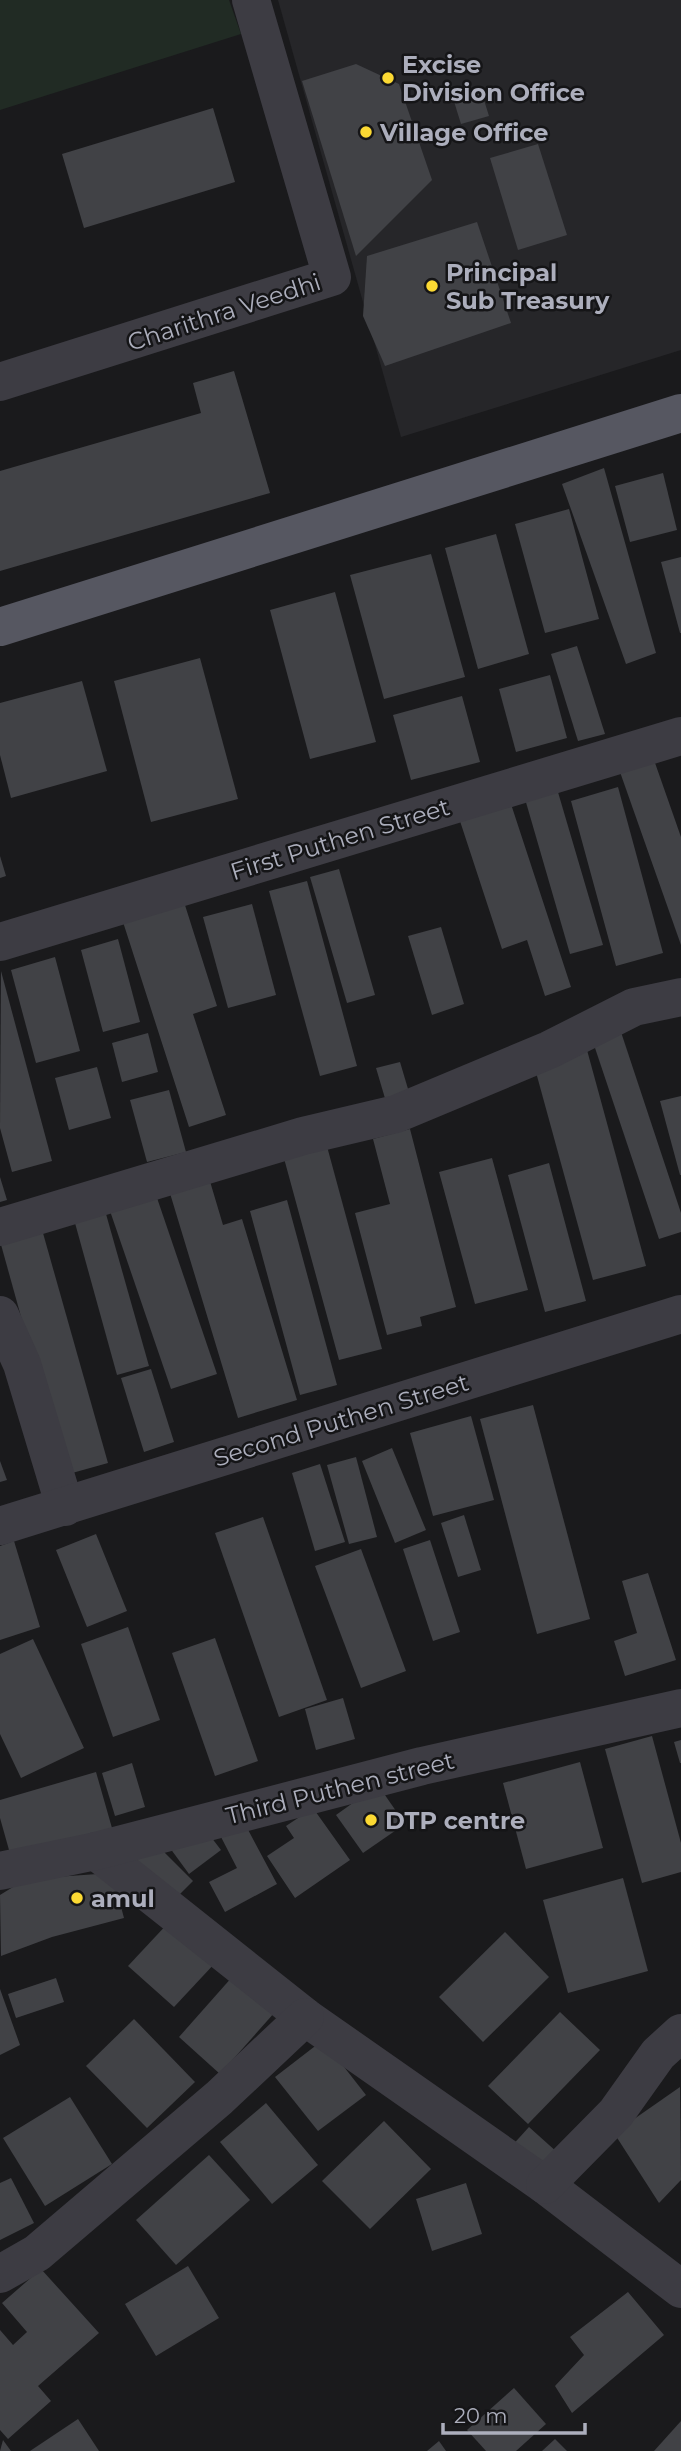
<svg xmlns="http://www.w3.org/2000/svg" width="681" height="2451" font-family="Montserrat,sans-serif">
<style>
.built{fill:#262629}
.green{fill:#212b24}
.building{fill:#414246}
.lines{fill:none;stroke-linecap:round;stroke-linejoin:round}
.minor{stroke:#3d3c43;stroke-width:38}
.primary{stroke:#565761;stroke-width:38}
.poi-dot{fill:#fbd933;stroke:#151517;stroke-width:2.5}
.labels{text-anchor:middle;dominant-baseline:central;stroke-width:5;stroke-linejoin:round;paint-order:stroke}
.poi-label{font-size:24px;font-weight:bold;fill:#acaebc;stroke:#151517;text-anchor:start}
.street-label{font-size:24px;fill:#acaebc;stroke:#151517}
</style>
<rect width="100%" height="100%" fill="#1a1a1c"/>
<path class="built" d="M278 0H681V350L401 437Z"/>
<path class="green" d="M0 0H229L241 34 0 110Z"/>
<g class="building">
<path d="M356 64 399 84 432 180 356 256 302 81Z"/>
<path d="M480 87 489 116 461 124 452 95Z"/>
<path d="M213 108 235 182 84 228 62 154Z"/>
<path d="M538 144 567 235 518 250 490 158Z"/>
<path d="M477 222 511 323 385 366 363 316 367 256Z"/>
<path d="M234 371 270 493 0 571V471L201 413 193 383Z"/>
<path d="M604 468 656 653 626 664 562 484Z"/>
<path d="M663 473 677 530 630 542 615 486Z"/>
<path d="M569 509 599 619 545 633 515 524Z"/>
<path d="M496 534 529 654 478 669 445 548Z"/>
<path d="M431 554 465 677 384 699 350 575Z"/>
<path d="M681 557V633H680L661 562Z"/>
<path d="M335 592 376 742 310 759 270 610Z"/>
<path d="M577 646 605 734 578 741 551 654Z"/>
<path d="M200 658 238 799 151 822 114 681Z"/>
<path d="M550 675 567 738 516 752 499 689Z"/>
<path d="M82 681 107 771 11 798 0 755V703Z"/>
<path d="M462 696 480 762 411 780 393 715Z"/>
<path d="M654 760 681 837V945L620 772Z"/>
<path d="M555 782 603 945 570 954 523 792Z"/>
<path d="M618 787 663 953 616 966 571 801Z"/>
<path d="M510 801 571 987 545 996 527 940 502 949 459 818Z"/>
<path d="M0 856 6 876 0 878Z"/>
<path d="M339 869 375 995 347 1003 310 877Z"/>
<path d="M307 881 357 1066 320 1076 269 891Z"/>
<path d="M184 902 217 1006 193 1014 226 1115 189 1127 123 922Z"/>
<path d="M252 904 276 995 228 1008 203 917Z"/>
<path d="M441 927 464 1004 432 1015 408 936Z"/>
<path d="M118 939 140 1022 103 1032 81 950Z"/>
<path d="M55 957 80 1051 36 1063 11 970Z"/>
<path d="M1 971 52 1161 12 1172 0 1128Z"/>
<path d="M619 1026 681 1213V1232L659 1239 591 1036Z"/>
<path d="M148 1033 158 1072 122 1082 112 1043Z"/>
<path d="M587 1050 646 1266 593 1280 534 1065Z"/>
<path d="M400 1062 411 1099 387 1105 376 1068Z"/>
<path d="M97 1067 111 1118 69 1130 55 1078Z"/>
<path d="M169 1090 186 1152 147 1162 130 1100Z"/>
<path d="M681 1096V1175H680L660 1101Z"/>
<path d="M410 1129 456 1307 420 1317 422 1326 387 1335 355 1213 390 1204 373 1139Z"/>
<path d="M325 1139 382 1349 339 1360 282 1151Z"/>
<path d="M492 1158 528 1290 475 1304 439 1172Z"/>
<path d="M549 1163 586 1301 545 1312 508 1175Z"/>
<path d="M0 1177 7 1200 0 1202Z"/>
<path d="M209 1178 223 1225 242 1219 297 1400 238 1418 169 1190Z"/>
<path d="M155 1192 217 1374 171 1389 109 1208Z"/>
<path d="M287 1200 337 1385 300 1395 250 1211Z"/>
<path d="M106 1214 149 1366 117 1375 75 1223Z"/>
<path d="M41 1226 108 1463 65 1475 0 1241Z"/>
<path d="M151 1369 174 1442 144 1452 121 1378Z"/>
<path d="M533 1405 590 1619 537 1634 480 1419Z"/>
<path d="M471 1416 494 1500 433 1516 410 1433Z"/>
<path d="M392 1448 426 1530 395 1543 362 1461Z"/>
<path d="M356 1457 377 1537 349 1544 327 1465Z"/>
<path d="M0 1461 7 1480 0 1482Z"/>
<path d="M320 1464 345 1542 315 1551 292 1473Z"/>
<path d="M464 1515 481 1570 458 1577 441 1523Z"/>
<path d="M263 1517 327 1700 279 1717 215 1533Z"/>
<path d="M96 1534 127 1611 87 1627 56 1550Z"/>
<path d="M430 1540 460 1632 433 1641 403 1549Z"/>
<path d="M14 1541 40 1627 0 1640V1546Z"/>
<path d="M361 1549 406 1671 361 1688 315 1566Z"/>
<path d="M648 1573 676 1660 625 1676 614 1641 637 1633 622 1581Z"/>
<path d="M128 1627 160 1720 113 1737 81 1644Z"/>
<path d="M215 1638 258 1761 215 1776 172 1653Z"/>
<path d="M33 1639 84 1748 21 1778 0 1734V1654Z"/>
<path d="M343 1698 355 1739 316 1750 305 1709Z"/>
<path d="M652 1736 681 1843V1872L642 1883 605 1749Z"/>
<path d="M681 1740V1763H680L674 1742Z"/>
<path d="M580 1762 603 1848 526 1869 503 1783Z"/>
<path d="M132 1763 145 1807 115 1816 102 1773Z"/>
<path d="M96 1772 112 1828 11 1857 0 1818V1800Z"/>
<path d="M378 1785 405 1824 363 1853 336 1815Z"/>
<path d="M313 1808 350 1860 295 1898 267 1856 294 1838 286 1826Z"/>
<path d="M201 1824 221 1850 189 1874 170 1848Z"/>
<path d="M245 1824 277 1884 225 1912 209 1882 237 1868 221 1837Z"/>
<path d="M153 1841 193 1881 174 1900 134 1860Z"/>
<path d="M112 1873 124 1918 52 1937 1 1956 0 1895 26 1879Z"/>
<path d="M623 1878 648 1971 568 1993 543 1900Z"/>
<path d="M170 1921 216 1962 174 2007 128 1966Z"/>
<path d="M505 1932 549 1977 483 2042 439 1997Z"/>
<path d="M233 1976 275 2012 220 2074 179 2037Z"/>
<path d="M56 1978 64 2002 16 2018 8 1994Z"/>
<path d="M0 1989 20 2045 0 2055Z"/>
<path d="M560 2012 600 2050 528 2124 488 2086Z"/>
<path d="M134 2019 195 2082 147 2128 86 2066Z"/>
<path d="M323 2040 366 2095 318 2131 275 2077Z"/>
<path d="M680 2087 681 2180 659 2203 614 2133Z"/>
<path d="M70 2097 112 2164 45 2206 3 2138Z"/>
<path d="M266 2103 318 2165 272 2204 220 2142Z"/>
<path d="M384 2121 431 2169 370 2229 322 2181Z"/>
<path d="M529 2127 558 2153 538 2175 509 2149Z"/>
<path d="M209 2155 250 2200 176 2265 136 2220Z"/>
<path d="M11 2178 34 2223 0 2240V2183Z"/>
<path d="M466 2183 482 2234 432 2251 416 2199Z"/>
<path d="M188 2266 219 2318 156 2356 125 2304Z"/>
<path d="M41 2269 99 2333 38 2386 51 2401 8 2439 0 2430V2330L13 2345 27 2332 2 2303Z"/>
<path d="M628 2292 664 2335 572 2413 555 2386 584 2355 570 2337Z"/>
<path d="M514 2388 546 2424 516 2451H486L467 2430Z"/>
<path d="M78 2419 99 2451H30Z"/>
<path d="M681 2421V2451H654Z"/>
<path d="M555 2439 567 2451H542Z"/>
<path d="M3 2440 11 2451H0Z"/>
<path d="M439 2441 446 2451H427Z"/>
</g>
<g class="lines">
<g class="minor">
<path d="M0 382 332 277 251 0"/>
<path d="M0 942 681 736"/>
<path d="M0 1227 303 1136 396 1114 549 1050 634 1007 681 997"/>
<path d="M0 1315 22 1364 65 1507"/>
<path d="M0 1526 681 1314"/>
<path d="M96 1851 305 2017 545 2185 681 2289"/>
<path d="M0 1871 96 1851 422 1766 681 1708"/>
<path d="M545 2185 616 2113 658 2054 681 2033"/>
<path d="M0 2274 37 2253 219 2098 305 2017"/>
</g>
<path class="primary" d="M0 627 681 413"/>
</g>
<g class="poi-dot">
<circle cx="388" cy="78" r="7"/>
<circle cx="366" cy="132" r="7"/>
<circle cx="432" cy="286" r="7"/>
<circle cx="371" cy="1820" r="7"/>
<circle cx="77" cy="1898" r="7"/>
</g>
<g class="labels">
<g class="poi-label">
<text x="402" y="64">Excise<tspan x="402" dy="28">Division Office</tspan></text>
<text x="380" y="132">Village Office</text>
<text x="446" y="272">Principal<tspan x="446" dy="28">Sub Treasury</tspan></text>
<text x="385" y="1820">DTP centre</text>
<text x="91" y="1898">amul</text>
</g>
<g class="street-label">
<text transform="translate(224 312) rotate(-18)">Charithra Veedhi</text>
<text transform="translate(340 839) rotate(-17)">First Puthen Street</text>
<text transform="translate(341 1420) rotate(-17)">Second Puthen Street</text>
<text transform="translate(340 1788) rotate(-14)">Third Puthen street</text>
</g>
</g>
<path d="M443 2423v10h142v-10" fill="none" stroke="#acaebc" stroke-width="3.5"/>
<text x="454" y="2423" font-size="21" fill="#acaebc" stroke="#151517" stroke-width="5" paint-order="stroke">20 m</text>
</svg>
